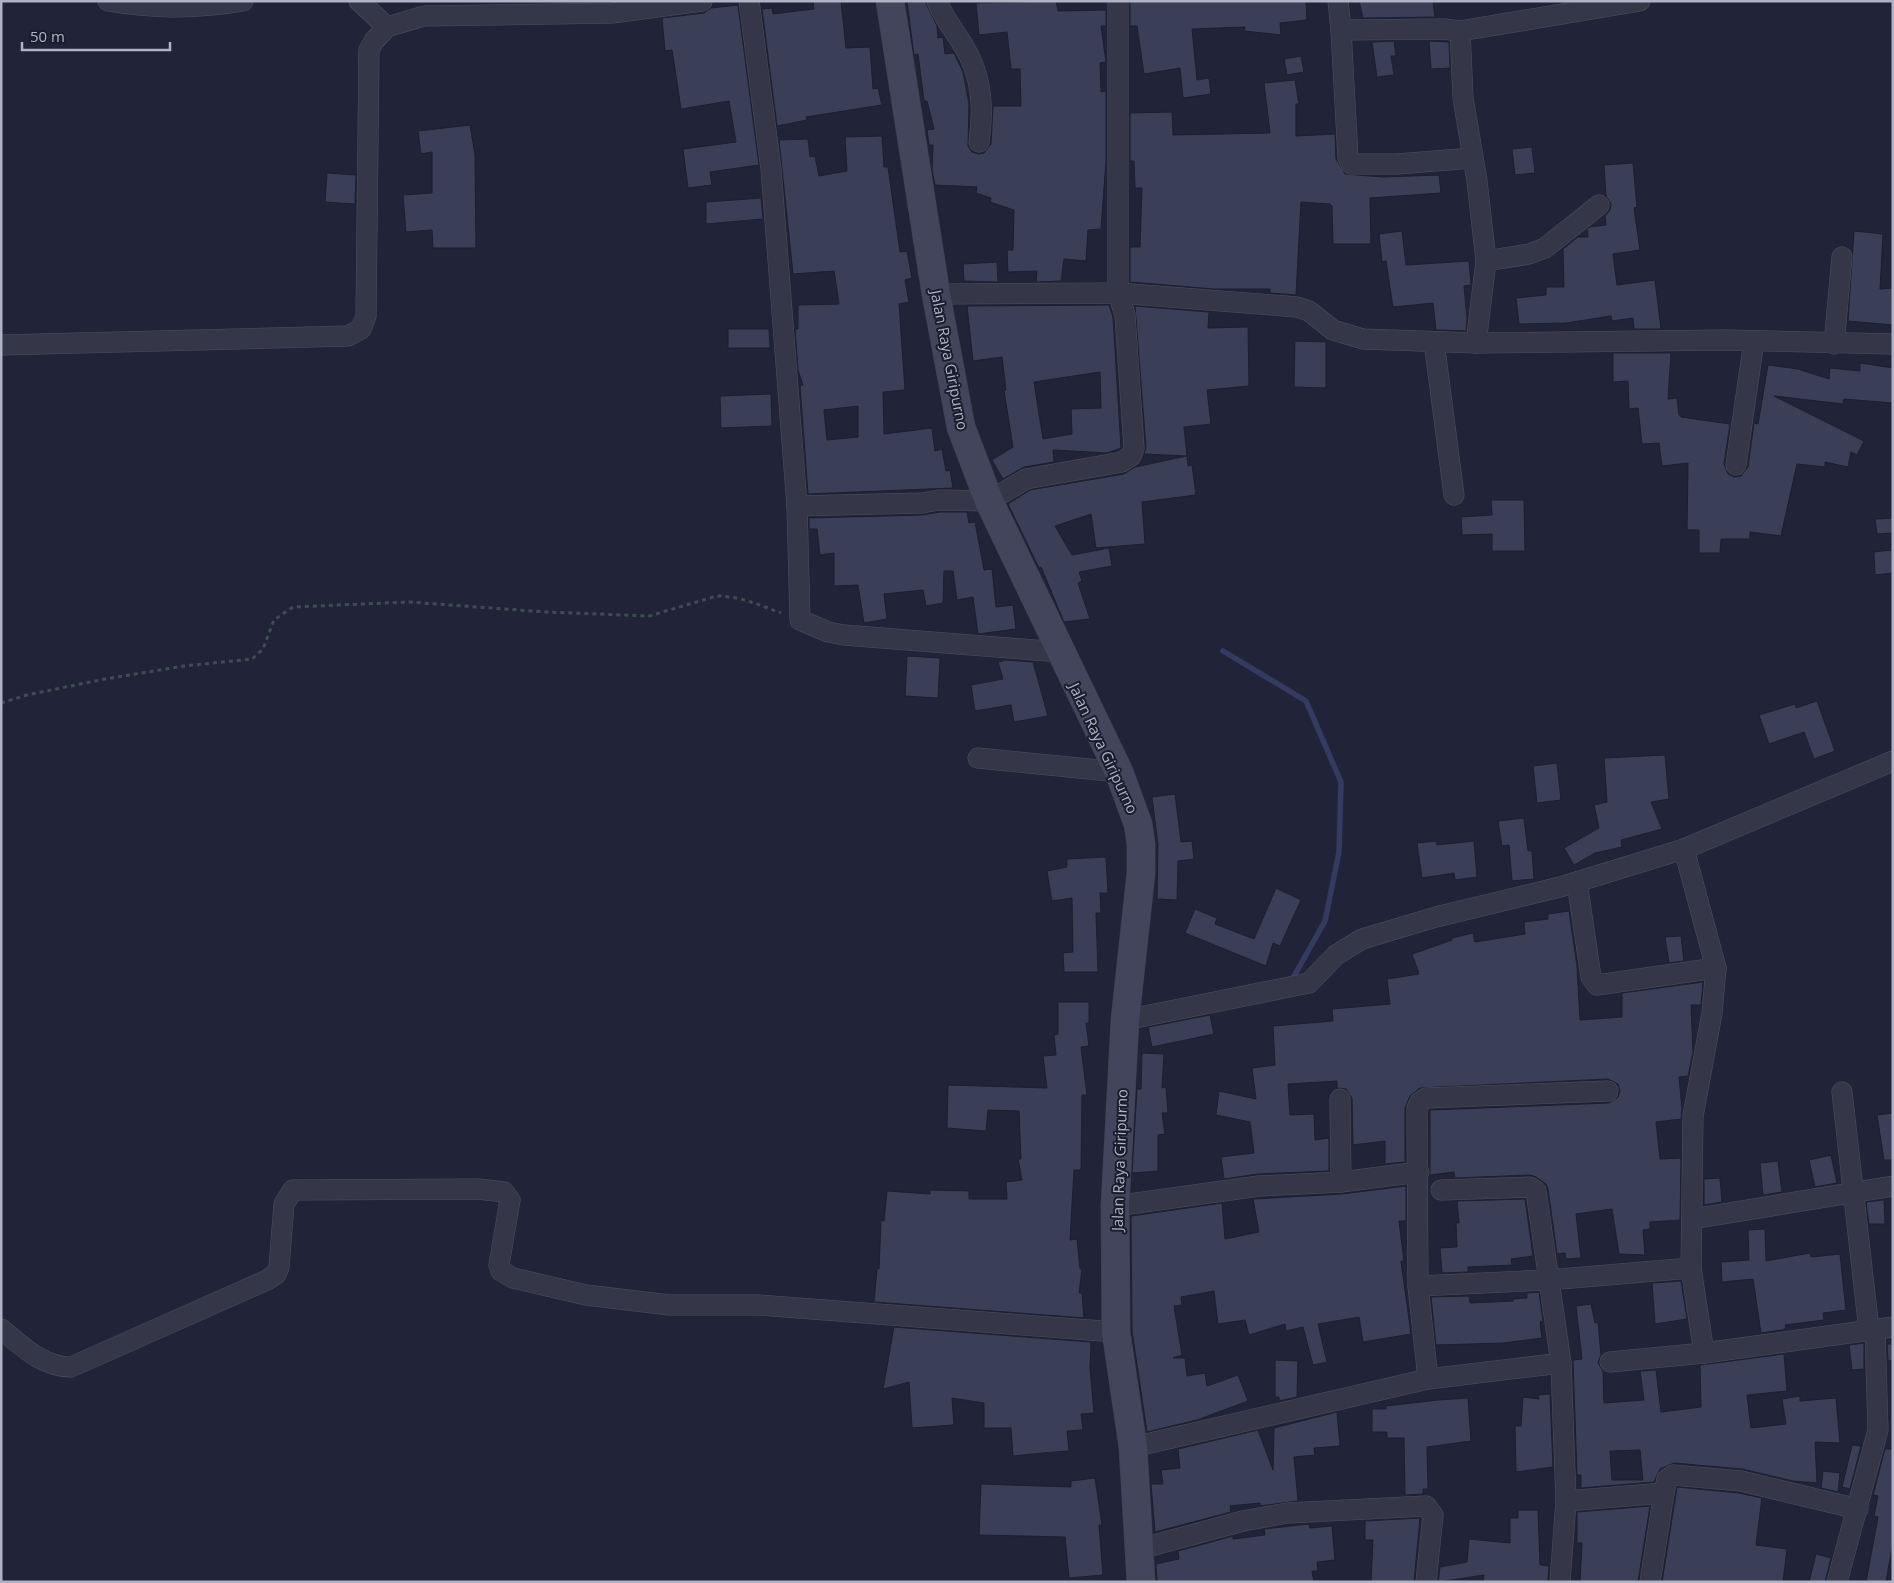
<svg xmlns="http://www.w3.org/2000/svg" width="1894" height="1583" font-family="'Open Sans',sans-serif">
<style>
.lines{fill:none;stroke-linecap:round;stroke-linejoin:round}
.stream{stroke:#353a5f;stroke-width:5.5}
.building{fill:#3a3e56;stroke:#1c1f2f;fill-rule:evenodd}
.street-casing{stroke:#4d4f60;stroke-width:21}
.secondary-casing{stroke:#3b3e4f;stroke-width:29}
.path{stroke:#3e4c54;stroke-width:3;stroke-dasharray:4 4;stroke-linecap:butt}
.street{stroke:#353749;stroke-width:20}
.secondary{stroke:#43455c;stroke-width:28}
.labels{text-anchor:middle;dominant-baseline:central;stroke-width:4;stroke-linejoin:round;paint-order:stroke}
.street-label{font-size:15px;fill:#b0b2c5;stroke:#1a1d2d}
</style>
<rect width="100%" height="100%" fill="#212438"/>
<g class="lines">
<path class="stream" d="M1223 651 1306 701 1341 782 1339 852 1325 921 1293 978"/>
</g>
<g class="building">
<path d="M813 1H841L846 48 870 47 873 89 878 88 882 105 806 117 807 120 777 126 762 9 772 8 773 14 814 9Z"/>
<path d="M925 1 937 26 938 38 943 37 945 54 954 53 963 72 969 104 968 146 972 152 978 154 984 153 991 144 993 106H1021L1020 69H1011L1007 32 979 35 976 3 1056 1 1058 11 1106 10V26H1101L1106 62 1100 63 1101 92 1106 91V161L1101 229 1088 230 1086 261 1064 259 1061 281 1036 282 1037 271 1008 272 1007 250H1013L1014 210 990 202 991 198 976 193 977 187 935 185 932 170 933 145H929L927 130 934 129 927 101H924L918 54 914 55 907 2Z"/>
<path d="M1130 1H1306L1307 20 1280 23 1281 35 1244 31 1245 27 1192 29 1197 80 1209 78 1211 94 1183 98 1180 68 1144 74 1137 26H1130Z"/>
<path d="M1359 1H1433L1435 17 1363 18Z"/>
<path d="M738 5 759 165 710 172 712 185 688 188 683 149 736 142 729 101 681 109 672 50 665 51 662 18 704 13 711 8Z"/>
<path d="M1394 41 1396 56H1391L1394 75 1377 77 1372 42Z"/>
<path d="M1429 41 1449 42 1450 68 1431 69Z"/>
<path d="M1301 56 1304 72 1287 75 1284 59Z"/>
<path d="M1295 80 1299 104H1296V136L1335 134 1336 159 1345 174 1383 177 1439 175 1441 193 1370 198 1371 244H1333L1332 206 1330 204 1301 202 1296 295 1270 293V289H1214L1130 282V247H1140L1142 188H1135L1134 161H1130V113L1172 112 1173 135 1270 133 1264 83Z"/>
<path d="M470 125 475 155 476 248H433L432 230 406 232 403 195 432 193V152L421 154 418 131Z"/>
<path d="M882 136 884 167H888L900 252 907 251 912 278 905 280 909 302 899 304 905 390 883 392 884 434 932 428 935 451 942 449 946 471 950 470 953 488 808 494 800 386 803 385 798 370 795 329H798V305L839 304 834 271 793 274 779 140 808 139 810 157 815 156 819 176 847 171 845 137ZM858 406V437L827 440 824 410Z"/>
<path d="M1532 147 1535 173 1515 175 1512 149Z"/>
<path d="M1633 163 1637 207 1634 208 1640 250 1613 254 1617 285 1655 280 1661 329H1634L1633 318 1612 321 1611 316 1566 323 1519 324 1516 298 1546 295V287H1564L1563 249 1578 237H1588L1587 229 1590 227 1606 225 1605 216 1610 210 1611 204 1606 196 1604 165Z"/>
<path d="M327 173 356 175 355 204 325 202Z"/>
<path d="M761 198 763 219 706 224V202Z"/>
<path d="M1402 231 1406 265 1469 261 1471 285 1464 286 1467 318 1466 331 1436 330 1433 303 1393 307 1386 261 1382 262 1379 234Z"/>
<path d="M1854 231 1883 234 1880 289 1893 288V325L1848 321Z"/>
<path d="M997 262 998 282 964 281 963 264Z"/>
<path d="M1109 305 1113 317 1121 448 1107 453 1053 450 1054 462 1024 467 1003 479 992 460 1013 447 1004 391 1006 390 1002 357 973 361 967 306ZM1100 372 1101 408 1071 409 1072 434 1043 439 1034 382Z"/>
<path d="M1135 306 1209 312 1208 328 1248 327 1249 386 1207 390 1211 424 1184 427 1188 466 1192 465 1196 495 1142 502 1145 544 1096 548 1091 514 1055 526 1072 555 1109 548 1112 566 1079 572 1082 581 1078 583 1090 619 1064 622 1041 567 1039 568 1008 504 1030 490 1124 474 1135 467 1187 456 1144 454 1146 447Z"/>
<path d="M728 329H769L770 348H728Z"/>
<path d="M1295 341 1326 342V388L1294 387Z"/>
<path d="M1613 353H1671L1668 399 1677 398 1679 415 1681 417 1730 424 1724 464 1728 474 1734 477 1741 476 1748 467 1754 423 1758 424 1768 365 1798 369 1829 379 1830 368 1860 371V363L1893 368V403L1844 399 1843 404 1774 396 1864 441 1857 455 1851 452 1848 467 1825 462V467L1797 464 1781 536 1750 532V539H1721L1720 553H1699V530H1687L1688 463 1662 466 1659 443 1642 444 1638 408 1629 409 1628 381 1613 382Z"/>
<path d="M771 394 772 426 721 428 720 396Z"/>
<path d="M1491 500H1524L1525 551H1492V534L1462 535 1461 517 1492 515Z"/>
<path d="M940 512H967L969 523 975 522 984 570 992 569 996 607 1013 605 1016 629 978 634 973 597 957 600 953 571H944L943 603 926 606 923 590 884 594 887 619 864 623 858 585 834 586V553L820 555 817 529H809V518L922 515Z"/>
<path d="M1893 518V533L1877 534 1875 519Z"/>
<path d="M1892 550 1893 573 1875 575 1874 552Z"/>
<path d="M907 656 940 658 938 698 905 696Z"/>
<path d="M1006 660 1033 662 1048 716 1014 722 1011 705 975 711 971 685 1003 679 998 662Z"/>
<path d="M1817 701 1835 751 1814 759 1804 732 1769 744 1759 715 1795 704 1796 708Z"/>
<path d="M1665 755 1669 799 1651 802 1662 829 1621 840 1622 847 1595 853 1574 865 1564 848 1599 828 1594 805 1607 802 1604 758Z"/>
<path d="M1557 763 1561 800 1537 803 1533 766Z"/>
<path d="M1175 794 1181 842 1192 841 1194 859 1178 861 1177 900 1157 899 1158 845 1152 797Z"/>
<path d="M1524 818 1528 851H1532L1534 879 1512 881 1509 845 1502 846 1498 821Z"/>
<path d="M1436 841 1437 845 1474 841 1477 877 1455 880 1454 873 1422 878 1417 843Z"/>
<path d="M1106 857 1108 893H1100L1101 913H1096L1098 972H1064L1063 953 1073 952 1072 898 1052 901 1047 871 1067 867V859Z"/>
<path d="M1276 888 1301 900 1280 946 1273 943 1266 966 1185 933 1195 909 1217 918 1215 924 1254 939Z"/>
<path d="M1569 911 1577 966 1580 1020 1622 1017V993L1703 982 1701 1005H1691L1693 1052 1688 1076 1679 1077 1682 1108 1681 1119 1656 1122 1660 1159 1681 1158 1680 1220 1650 1222V1229L1643 1230 1645 1255 1619 1254 1612 1209 1576 1214 1581 1258 1566 1259 1565 1253 1557 1254 1548 1189 1546 1184 1536 1177 1530 1175 1455 1178 1454 1172 1430 1175V1110L1609 1103 1618 1097 1620 1091 1618 1084 1608 1079 1420 1088 1410 1096 1405 1108V1162L1385 1164V1141L1353 1145 1352 1098 1346 1089 1337 1088V1081L1288 1084 1290 1115 1314 1114 1315 1140 1329 1138V1171L1258 1174 1224 1179 1221 1157 1254 1153 1250 1122 1216 1115 1219 1091 1256 1099 1252 1068 1275 1065 1273 1026 1333 1021 1332 1009 1390 1004 1387 979 1419 974 1412 954 1452 940V938L1473 933 1475 942 1525 934 1524 922 1548 919V914Z"/>
<path d="M1681 936 1684 961 1669 963 1665 937Z"/>
<path d="M1058 1002H1089V1023H1086L1089 1046 1081 1047 1087 1095H1082L1081 1170H1074L1070 1240 1077 1239 1080 1269H1082L1079 1293H1082L1084 1318 874 1302 877 1269H879L881 1220 884 1221 887 1191 930 1194V1190L969 1191V1199H1007L1006 1182 1022 1180 1018 1159H1021L1019 1111 988 1110 986 1131 947 1128 948 1085 1047 1088 1043 1056 1056 1055 1054 1035 1058 1034Z"/>
<path d="M1210 1015 1214 1034 1152 1047 1148 1027Z"/>
<path d="M1142 1053 1164 1054 1162 1088 1166 1087 1168 1113H1162L1165 1134 1158 1135V1171L1132 1173 1137 1089H1141Z"/>
<path d="M1893 1113V1160H1884L1877 1115Z"/>
<path d="M1831 1155 1837 1183 1815 1187 1809 1160Z"/>
<path d="M1778 1161 1782 1192 1763 1195 1760 1163Z"/>
<path d="M1720 1178 1722 1202 1704 1205V1179Z"/>
<path d="M1406 1186V1221H1399L1404 1261H1401L1411 1334 1363 1342 1359 1317 1318 1324 1327 1362 1313 1365 1303 1327 1286 1331 1285 1324 1249 1335 1245 1320 1218 1324 1214 1291 1181 1297 1182 1305 1174 1306 1182 1355 1173 1358H1185L1187 1376 1205 1373 1207 1386 1238 1375 1248 1401 1197 1420 1147 1432 1132 1331 1131 1216 1222 1203 1225 1239 1259 1232 1253 1199 1342 1194Z"/>
<path d="M1525 1199 1533 1256 1511 1259 1512 1265 1468 1267V1272L1442 1273 1440 1248 1457 1247 1456 1223H1459L1457 1201Z"/>
<path d="M1884 1200 1885 1224H1869L1866 1202Z"/>
<path d="M1765 1229 1766 1261 1810 1253 1811 1257 1840 1254 1846 1310 1823 1313 1824 1320 1785 1325 1786 1328 1782 1330 1761 1333 1753 1279 1722 1282 1721 1262 1749 1260 1748 1230Z"/>
<path d="M1681 1281 1687 1319 1655 1324 1652 1283Z"/>
<path d="M1539 1292 1543 1321 1540 1322 1542 1338 1504 1343 1436 1345 1431 1297 1469 1296 1470 1303 1513 1301V1299L1527 1298V1293Z"/>
<path d="M1591 1304 1595 1323 1598 1322 1601 1355 1598 1363 1603 1371 1604 1403 1644 1400 1640 1371 1656 1370 1661 1412 1701 1407 1700 1365 1784 1354 1787 1391 1747 1395 1751 1428 1786 1424 1782 1399 1800 1396V1401L1836 1398 1840 1443 1815 1442 1817 1483 1793 1481 1742 1469 1674 1463 1660 1469 1654 1482 1581 1488V1475H1577L1573 1360 1582 1359 1576 1306ZM1640 1450 1643 1480H1612L1610 1451Z"/>
<path d="M894 1327 1091 1342 1090 1368 1094 1413 1081 1414 1083 1430 1067 1431 1069 1451 1043 1453 1013 1456 1011 1428H984V1403L952 1398 954 1425 912 1428 909 1382 883 1389Z"/>
<path d="M1864 1343V1369L1852 1370 1849 1345Z"/>
<path d="M1887 1344H1893V1360L1888 1361Z"/>
<path d="M1275 1360 1298 1361 1297 1397 1279 1401V1397H1275Z"/>
<path d="M1550 1394 1553 1467 1516 1472 1515 1426H1521L1523 1397 1539 1399 1538 1395Z"/>
<path d="M1468 1398 1471 1441 1427 1447 1428 1489H1423V1494L1405 1495 1404 1438H1387V1432H1372V1409H1386V1406L1438 1400Z"/>
<path d="M1337 1412 1340 1446 1314 1448 1315 1455 1294 1457 1298 1501 1260 1506V1503L1230 1506 1231 1512 1155 1532 1151 1484H1163L1161 1470 1180 1468 1178 1449 1258 1430 1273 1470 1274 1428Z"/>
<path d="M1852 1445 1861 1446 1850 1489 1842 1487Z"/>
<path d="M1885 1449H1893V1542L1886 1582H1866L1878 1517 1874 1516 1878 1496 1873 1495Z"/>
<path d="M1823 1471 1840 1473 1838 1492 1821 1488Z"/>
<path d="M1095 1478 1102 1525H1099L1103 1575 1069 1578 1065 1537 979 1535 981 1484 1071 1487V1481Z"/>
<path d="M1677 1487 1739 1493 1762 1498 1756 1545 1787 1549 1783 1582H1662Z"/>
<path d="M1650 1506 1638 1582H1580L1582 1543H1577V1512Z"/>
<path d="M1518 1510H1538L1540 1565 1549 1566 1548 1582H1483L1484 1575 1438 1582 1440 1567 1467 1562 1469 1539 1510 1543V1518H1518Z"/>
<path d="M1420 1518 1414 1582H1371L1373 1540H1365V1521Z"/>
<path d="M1309 1524 1310 1528 1332 1526 1335 1560 1317 1562 1318 1571H1312L1314 1582H1157L1156 1564 1179 1559 1178 1551 1233 1536V1539L1265 1535 1264 1529Z"/>
<path d="M1816 1554 1831 1558 1825 1582H1809Z"/>
</g>
<g class="lines">
<defs>
<g id="street">
<path d="M108 1C153 9 198 9 243 1"/>
<path d="M359 1 387 27"/>
<path d="M749 1 771 169 797 506 800 620 828 632 844 635 1060 652"/>
<path d="M937 1C943 17 954 30 963 45 982 75 984 107 979 142"/>
<path d="M1338 1 1341 30 1444 29 1460 31"/>
<path d="M1341 30 1348 158 1351 164H1397L1473 158"/>
<path d="M1486 261 1529 254 1545 248 1599 205"/>
<path d="M936 294 1118 293 1297 307 1309 311 1333 330 1363 339 1476 343 1726 340 1893 344"/>
<path d="M1434 342 1454 495"/>
<path d="M1476 343 1486 261 1477 181 1463 98 1460 31 1640 1"/>
<path d="M1834 344 1842 257"/>
<path d="M1 345 348 336 361 329 366 316 369 50 374 41 387 27 424 16 612 13 702 1"/>
<path d="M1736 465 1754 341"/>
<path d="M797 506 922 503 939 500 989 501 1026 479 1122 462 1131 456 1134 448 1125 315 1118 293V1"/>
<path d="M978 758 1119 772"/>
<path d="M1684 849 1716 968 1712 1013 1693 1116 1691 1268 1704 1353"/>
<path d="M1577 882 1591 977 1597 985 1716 968"/>
<path d="M1125 1020 1309 983 1336 955 1362 939 1436 917 1560 887 1684 849 1893 761"/>
<path d="M1608 1091 1426 1098 1420 1102 1417 1108 1418 1286 1548 1280 1691 1268"/>
<path d="M1842 1092 1869 1330"/>
<path d="M1340 1099 1341 1182"/>
<path d="M1441 1190 1530 1187 1536 1191 1561 1363 1566 1501 1560 1582"/>
<path d="M1115 1206 1259 1186 1341 1182 1419 1172"/>
<path d="M1692 1219 1893 1186"/>
<path d="M1418 1286 1428 1379"/>
<path d="M1 1329C22 1346 42 1367 71 1367L267 1280 276 1274 279 1267 284 1204 293 1190 478 1189 504 1192 510 1200 499 1265 501 1271 513 1278 586 1295 669 1305H758L1116 1332"/>
<path d="M1610 1362 1704 1353 1893 1327"/>
<path d="M1133 1447 1428 1379 1561 1363"/>
<path d="M1566 1501 1664 1493 1667 1479 1673 1475 1741 1481 1858 1509"/>
<path d="M1139 1549 1243 1521 1287 1513 1426 1506 1433 1515 1426 1582"/>
<path d="M1650 1582 1664 1493"/>
<path d="M1837 1582 1878 1430 1875 1330"/>
</g>
<path id="secondary" d="M890 1 936 294 961 427 989 501 1119 772 1138 824 1141 844V873L1125 1020 1115 1206 1116 1332 1133 1447 1141 1582"/>
</defs>
<use href="#street" class="street-casing"/>
<use href="#secondary" class="secondary-casing"/>
<path class="path" d="M1 703 27 695 105 679 184 666 252 659 263 649 274 620 293 607 409 602 546 612 649 616 717 596C740 596 759 605 781 613"/>
<use href="#street" class="street"/>
<use href="#secondary" class="secondary"/>
</g>
<g class="labels">
<g class="street-label">
<text transform="translate(950 360) rotate(79)">Jalan Raya Giripurno</text>
<text transform="translate(1104 748) rotate(65)">Jalan Raya Giripurno</text>
<text transform="translate(1119 1160) rotate(-88)">Jalan Raya Giripurno</text>
</g>
</g>
<rect width="1894" height="1583" fill="none" stroke="#b0b2c5" stroke-width="5"/>
<path d="M22 42v8h148v-8" fill="none" stroke="#b0b2c5" stroke-width="2.5"/>
<text x="30" y="42" font-size="15" fill="#b0b2c5" stroke="#1a1d2d" stroke-width="4" paint-order="stroke">50 m</text>
</svg>
